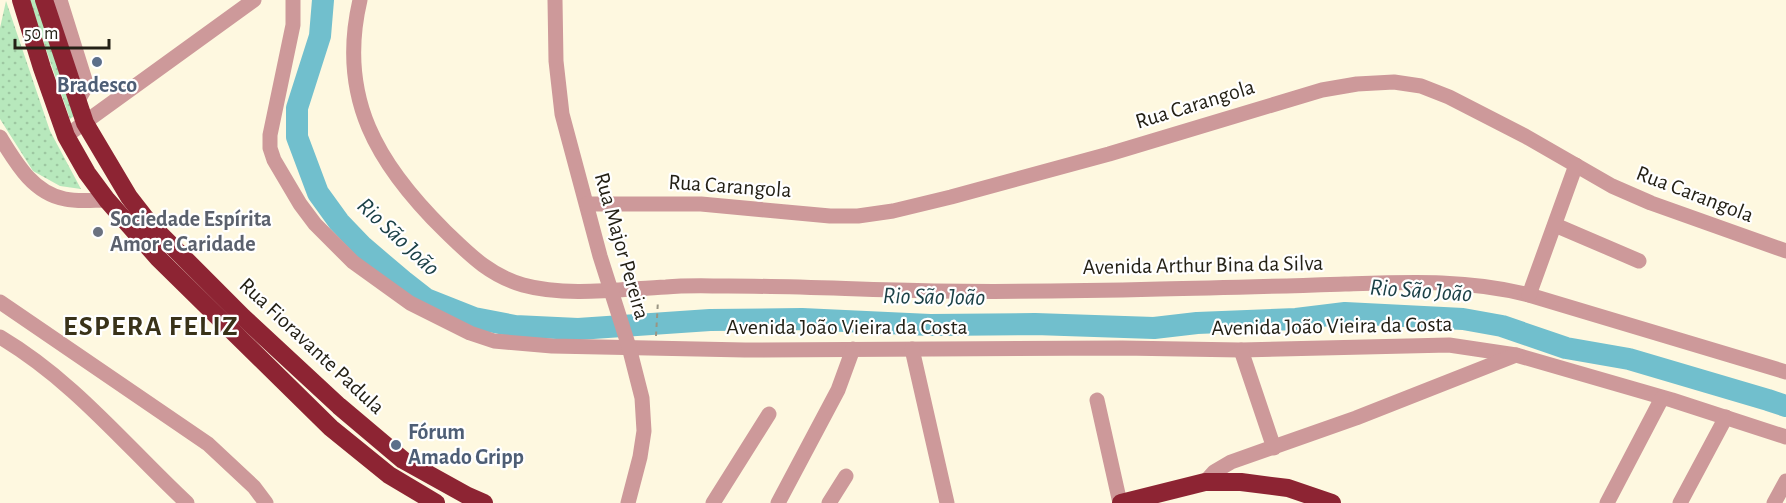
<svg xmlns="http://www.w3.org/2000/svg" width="1786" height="503" font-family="'Alegreya Sans',sans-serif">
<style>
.grass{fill:url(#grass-dots)}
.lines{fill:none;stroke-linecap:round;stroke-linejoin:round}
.river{stroke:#71bfcd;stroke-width:22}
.path{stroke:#9a9583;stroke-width:2;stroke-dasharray:4.5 4.5;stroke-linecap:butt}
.minor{stroke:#cd999a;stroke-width:15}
.highway{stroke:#8d2433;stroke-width:18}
.service-dot{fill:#5c6f8a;stroke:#fff;stroke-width:2}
.worship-dot{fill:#6b7280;stroke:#fff;stroke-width:2}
.labels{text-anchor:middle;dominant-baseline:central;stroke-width:4.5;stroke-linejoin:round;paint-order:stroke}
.service-label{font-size:22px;font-weight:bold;fill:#4e5e75;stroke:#fff}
.street-label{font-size:22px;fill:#242116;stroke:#fff}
.worship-label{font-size:22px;font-weight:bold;fill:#5b616d;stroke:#fff;text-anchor:start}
.water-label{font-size:24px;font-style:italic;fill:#1c4147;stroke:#fff}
.district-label{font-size:28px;font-weight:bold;letter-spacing:1.5px;fill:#393219;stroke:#fff}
</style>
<defs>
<pattern id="grass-dots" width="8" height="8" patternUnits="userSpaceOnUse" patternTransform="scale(1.5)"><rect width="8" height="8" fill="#b7e8bc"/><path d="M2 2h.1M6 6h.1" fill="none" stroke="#9dc7a1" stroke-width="1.8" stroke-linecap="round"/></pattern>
</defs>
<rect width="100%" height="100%" fill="#fef8e0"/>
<g class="grass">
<path d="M29 0H36L74 116 70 119Z"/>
<path d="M6 1 50 131 81 189 60 186 33 171 0 119V28Z"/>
</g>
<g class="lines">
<path class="river" d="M323 0 320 36 297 108V137L318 193 339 222 363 247 403 281 426 299 474 318 515 326 578 329 710 320 802 319 930 325 1035 324 1154 328 1197 323 1296 319 1345 313 1463 319 1502 326 1566 348 1629 359 1768 400 1786 406"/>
<path class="path" d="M656 336 658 300"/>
<g class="minor">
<path d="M60 0 85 80 84 90 77 102"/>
<path d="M293 0V25L270 135V148L274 160 300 204 315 224 353 262 410 303 470 333 494 341 552 346 745 350 1122 348 1241 350 1449 345 1516 355 1672 400 1786 437"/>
<path d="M360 0C337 98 378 165 445 231 470 255 489 275 523 285 566 297 622 289 666 287 687 285 708 286 728 286 797 286 865 290 934 291 1009 292 1085 291 1160 289 1222 288 1283 286 1345 284 1406 282 1469 279 1529 295L1786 372"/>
<path d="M555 0 556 61 562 114 600 256 629 347 642 398 644 431 640 457 628 503"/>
<path d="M66 136 254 0"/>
<path d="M0 137C16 163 33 193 65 199 78 202 94 200 107 200"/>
<path d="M587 204H701L830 216H858L893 211 951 197 1109 154 1322 90 1357 84 1394 82 1421 86 1449 97 1525 136 1612 186 1651 203 1786 251"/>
<path d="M1555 225 1639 261"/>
<path d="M1529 295 1576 165"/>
<path d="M0 302 208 444 254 487 266 503"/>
<path d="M0 337C74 381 125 445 187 503"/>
<path d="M912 349 947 503"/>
<path d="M1241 350 1274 448"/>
<path d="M1097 400 1120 503"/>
<path d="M1205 482 1214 472 1231 462 1356 418 1516 355"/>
<path d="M713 503 769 414"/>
<path d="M778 503 838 390 853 349"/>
<path d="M829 503 846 476"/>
<path d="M1607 503 1662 398"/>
<path d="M1680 503 1726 417"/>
<path d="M1774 503 1786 481"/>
</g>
<g class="highway">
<path d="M21 0 42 68 66 136 87 173 107 200 158 258 331 428 389 475 436 503"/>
<path d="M44 0 85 123 129 197 150 224 243 317 339 406 403 460 468 496 484 503"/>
<path d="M1121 503 1205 482H1241L1288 488 1332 503"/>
</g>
</g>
<g class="service-dot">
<circle cx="97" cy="62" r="6"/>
<circle cx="396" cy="445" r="6"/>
</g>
<circle class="worship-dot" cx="98" cy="232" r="6"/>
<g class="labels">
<g class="service-label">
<text x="97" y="85">Bradesco</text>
<text x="408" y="432" text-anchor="start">Fórum<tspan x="408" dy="25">Amado Gripp</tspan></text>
</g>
<g class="street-label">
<text transform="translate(1195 104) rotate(-17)">Rua Carangola</text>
<text transform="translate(730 186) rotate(4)">Rua Carangola</text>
<text transform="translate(1695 194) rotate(21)">Rua Carangola</text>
<text transform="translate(622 246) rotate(74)">Rua Major Pereira</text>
<text transform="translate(1203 265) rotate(-1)">Avenida Arthur Bina da Silva</text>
<text transform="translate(1332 326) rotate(-1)">Avenida João Vieira da Costa</text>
<text x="847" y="327">Avenida João Vieira da Costa</text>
<text transform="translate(312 346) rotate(43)">Rua Fioravante Padula</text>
</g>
<g class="worship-label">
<text x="110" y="219">Sociedade Espírita<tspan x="110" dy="25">Amor e Caridade</tspan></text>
</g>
<g class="water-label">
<text transform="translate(398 237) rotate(43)">Rio São João</text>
<text transform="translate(1421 291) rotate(4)">Rio São João</text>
<text transform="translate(934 297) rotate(1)">Rio São João</text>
</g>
<g class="district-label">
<text x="151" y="327">ESPERA FELIZ</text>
</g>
</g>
<path d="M15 39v9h94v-9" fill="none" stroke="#242116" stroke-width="3"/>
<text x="24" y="39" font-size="18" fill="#242116" stroke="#ffffff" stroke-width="4.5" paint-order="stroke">50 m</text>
</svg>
